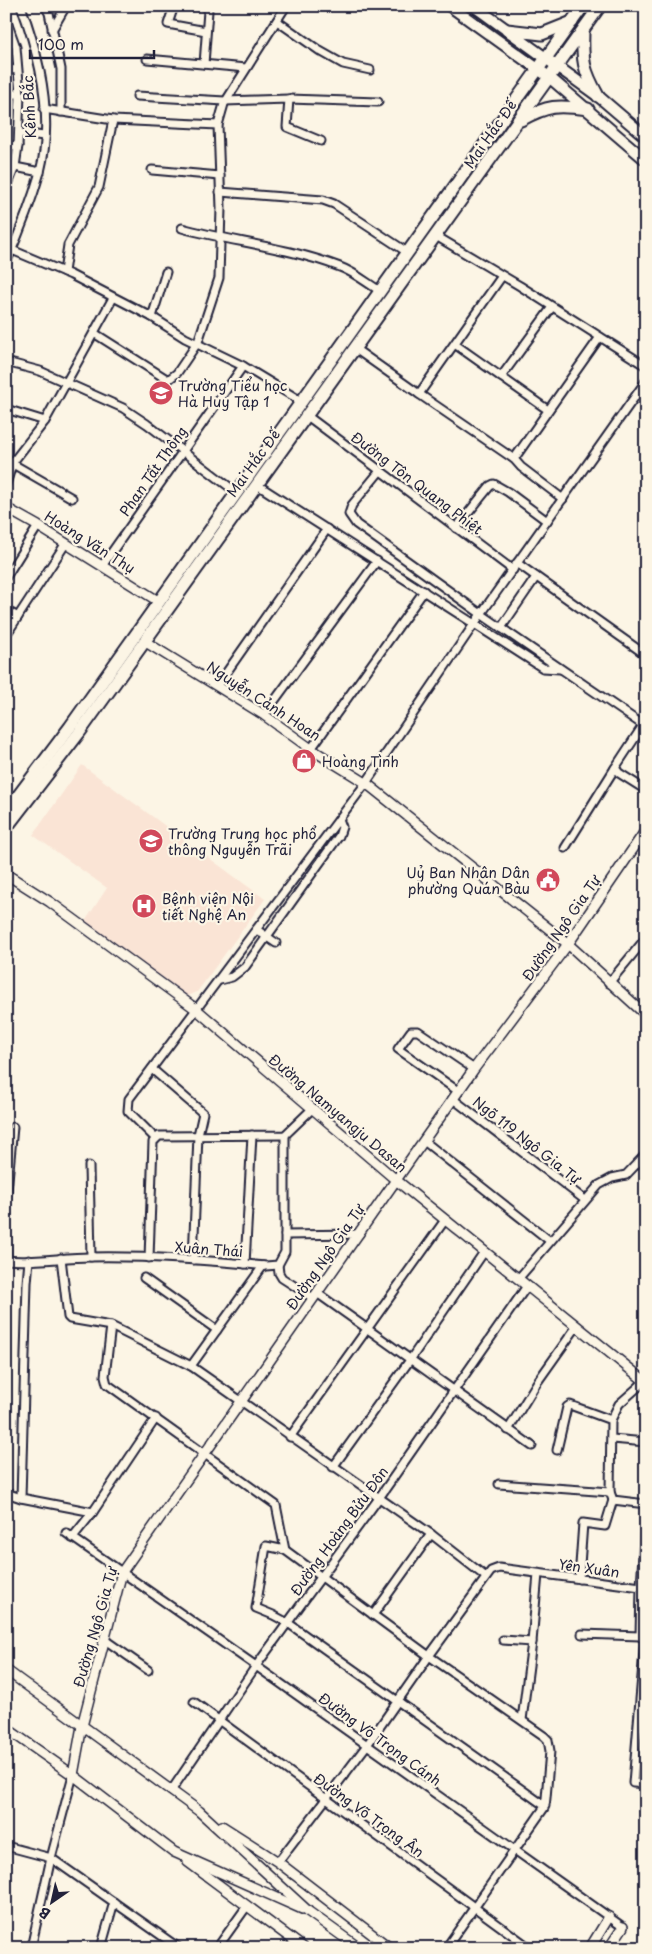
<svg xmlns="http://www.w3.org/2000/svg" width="652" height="1954" font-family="'Playpen Sans',sans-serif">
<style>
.built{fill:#fae4d5}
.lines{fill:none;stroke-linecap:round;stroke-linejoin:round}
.minor-casing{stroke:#22223b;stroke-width:11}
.tertiary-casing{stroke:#22223b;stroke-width:12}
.secondary-casing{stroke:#22223b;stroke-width:14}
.primary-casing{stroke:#22223b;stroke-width:15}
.minor{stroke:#fcf5e5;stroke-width:7}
.tertiary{stroke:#fcf5e5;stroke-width:9}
.secondary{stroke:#fcf5e5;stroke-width:10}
.primary{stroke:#fcf5e5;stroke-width:11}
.labels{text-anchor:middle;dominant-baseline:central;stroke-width:4.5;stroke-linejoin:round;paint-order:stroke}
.street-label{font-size:14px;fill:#22223b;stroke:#fcf5e5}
.poi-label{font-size:14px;fill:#22223b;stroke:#fcf5e5;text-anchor:start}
</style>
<rect width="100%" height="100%" fill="#fcf5e5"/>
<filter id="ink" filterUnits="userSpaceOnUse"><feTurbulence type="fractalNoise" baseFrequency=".02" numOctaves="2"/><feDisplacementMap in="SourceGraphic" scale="10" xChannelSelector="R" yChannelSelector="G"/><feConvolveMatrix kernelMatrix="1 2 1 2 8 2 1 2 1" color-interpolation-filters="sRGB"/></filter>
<g filter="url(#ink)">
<path class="built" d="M82 765 265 899 197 992 186 997 84 923 107 888 33 835Z"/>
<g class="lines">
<defs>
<g id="minor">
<path d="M45 6 49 13 61 69V112"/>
<path d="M174 6 168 24 206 31"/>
<path d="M6 19 16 47 20 94 18 146 15 167 6 189"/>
<path d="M277 21 320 51 343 64 370 70"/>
<path d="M52 30 66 6"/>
<path d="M147 59 246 68"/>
<path d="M204 64 208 11"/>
<path d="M6 69 17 70"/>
<path d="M6 94H20"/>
<path d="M137 96 225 101 289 99 378 102"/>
<path d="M289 99 287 127 321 141"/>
<path d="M44 109 113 120 218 125"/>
<path d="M20 133 44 136"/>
<path d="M6 145 18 146"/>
<path d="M15 167 40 172"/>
<path d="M152 170 220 176"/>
<path d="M220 192 323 200 334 204 407 252"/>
<path d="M182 228C233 242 291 248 340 267 354 272 367 283 380 291"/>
<path d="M436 236 520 286 646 366"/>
<path d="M12 250 71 275 152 317 185 338 243 366 301 401"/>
<path d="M6 263C18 236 32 200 40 172 54 118 40 57 21 6"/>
<path d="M64 272 68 245 99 187 113 120"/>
<path d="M502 276 419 394 514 459 521 467 563 499"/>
<path d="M152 317 166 272"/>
<path d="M94 333 168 380 177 373 198 342 219 278 221 208 218 125 224 104 286 6"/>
<path d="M456 345 548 410"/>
<path d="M354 348 419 394"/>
<path d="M6 362 40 371 123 408 147 424 236 492"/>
<path d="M501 377 552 307"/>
<path d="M6 409 45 421"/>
<path d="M306 415 513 570"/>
<path d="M514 459 600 337"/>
<path d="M6 460 72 498"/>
<path d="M380 471 352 505 349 514 356 524 481 614 643 725"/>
<path d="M6 484 13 462 45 421 113 298"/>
<path d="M256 484 543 668 560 669"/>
<path d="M456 528 490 486 494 484 508 492 547 521"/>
<path d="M517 563 646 655"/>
<path d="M102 566 243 366"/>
<path d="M6 577 38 526"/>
<path d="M6 610 18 617"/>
<path d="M501 628 536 577"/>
<path d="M6 635 66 543"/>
<path d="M217 686 327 529"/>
<path d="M264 715 377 561"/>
<path d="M646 721 615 768 619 773 646 790"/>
<path d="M311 749 424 591"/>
<path d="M565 848 615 768"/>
<path d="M257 930 276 943"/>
<path d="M220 980 232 977 245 967 339 836 342 827 339 819"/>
<path d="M609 983 646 938"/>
<path d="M152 1069 203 1113 198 1135 193 1260"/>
<path d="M458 1091 398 1049 411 1031H418L474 1069"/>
<path d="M453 1099 585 1200"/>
<path d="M155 1138 128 1111 129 1099 366 783 481 614 646 381"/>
<path d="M424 1141 550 1241"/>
<path d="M89 1166 91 1257"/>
<path d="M6 1202 13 1127"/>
<path d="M285 1235 359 1234"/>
<path d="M6 1247 7 1260"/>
<path d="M61 1258 68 1317 70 1319 111 1326 191 1366 431 1534 486 1577"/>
<path d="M149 1258 153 1142 159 1136 285 1135 312 1109"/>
<path d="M6 1260C33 1263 63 1257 90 1257 149 1256 208 1260 266 1266L278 1265 285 1252V1135"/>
<path d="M245 1264 252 1135"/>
<path d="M278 1265 279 1273 282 1278 313 1298"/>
<path d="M144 1278 217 1330"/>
<path d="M518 1279 599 1185 612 1178 626 1175 646 1154"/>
<path d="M317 1293 532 1446"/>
<path d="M111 1326 105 1376 107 1384 276 1505 285 1550"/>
<path d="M191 1366 263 1266"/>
<path d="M611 1420 619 1404 645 1381"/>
<path d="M508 1430 538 1381 577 1326"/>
<path d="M290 1437 445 1220"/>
<path d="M612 1439 646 1442"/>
<path d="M557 1450 567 1407 570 1405 611 1420 610 1492 613 1500 646 1504"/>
<path d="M333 1467 410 1360 484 1252"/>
<path d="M499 1484 610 1492"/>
<path d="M6 1493 21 1498 93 1512"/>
<path d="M21 1498 27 1283 29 1260"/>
<path d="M66 1533 256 1666 623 1927"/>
<path d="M72 1538 93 1512 156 1418"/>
<path d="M579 1579 583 1523 605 1526 613 1500"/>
<path d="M641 1587 640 1636 645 1640 633 1783 646 1784"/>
<path d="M373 1615 431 1534"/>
<path d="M582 1634 640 1636"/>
<path d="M105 1640 148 1670"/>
<path d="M503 1640 532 1642"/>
<path d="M194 1702 530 1948"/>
<path d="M522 1720 532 1642 538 1574"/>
<path d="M171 1791 256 1666 379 1498 527 1286"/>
<path d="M6 1846 51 1858 179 1948"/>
<path d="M278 1862 367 1745 429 1656 491 1571 499 1568 641 1587 646 1504"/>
<path d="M31 1948 51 1858 73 1775"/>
<path d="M101 1948 114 1902"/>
<path d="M217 1948 247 1906"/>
<path d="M446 1948 544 1808C545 1805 546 1802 546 1798L550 1751 548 1740 544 1736 429 1656 285 1550 266 1546 256 1608 273 1615 288 1623 545 1806"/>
</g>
<g id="tertiary">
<path d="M6 508 38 526 158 601"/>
<path d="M144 641 264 715 311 749 366 783 568 944 646 1015"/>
<path d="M6 874 50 902 196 1009 396 1180 646 1382"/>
<path d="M6 1670 199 1811 309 1912 359 1948"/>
<path d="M6 1728 73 1775 174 1852 302 1909"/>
<path d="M73 1775 82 1726 122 1572 396 1180 474 1069 568 944 646 830"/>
<path d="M222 1826 278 1862 390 1948"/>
<path d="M188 1862 304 1948"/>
<path d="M590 1948 609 1917"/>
<path d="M609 1948 623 1927"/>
</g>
<g id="secondary">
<path d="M450 6 549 77 646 160"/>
<path d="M474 6 598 96 646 137"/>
</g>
<g id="primary">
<path d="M507 30 542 34 572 22"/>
<path d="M583 30C582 61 583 69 598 96"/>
<path d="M521 120C548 105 557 105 588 109"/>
<path d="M6 812 70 727 583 6"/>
<path d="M6 828 79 733 600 6"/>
</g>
</defs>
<use href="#minor" class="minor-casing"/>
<use href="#tertiary" class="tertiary-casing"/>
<use href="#secondary" class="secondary-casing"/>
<use href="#primary" class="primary-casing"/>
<use href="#minor" class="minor"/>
<use href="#tertiary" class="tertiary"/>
<use href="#secondary" class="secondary"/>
<use href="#primary" class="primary"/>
</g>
</g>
<defs>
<symbol id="school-disc" viewBox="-11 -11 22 22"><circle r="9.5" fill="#d1495b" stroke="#fcf5e5"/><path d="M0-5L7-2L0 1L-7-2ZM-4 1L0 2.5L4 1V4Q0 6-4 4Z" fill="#fff"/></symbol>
<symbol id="shop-disc" viewBox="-11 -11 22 22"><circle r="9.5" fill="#d1495b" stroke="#fcf5e5"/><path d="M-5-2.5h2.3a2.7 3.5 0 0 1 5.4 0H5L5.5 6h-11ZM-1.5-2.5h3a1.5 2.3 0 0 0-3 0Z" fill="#fff"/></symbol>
<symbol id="civic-disc" viewBox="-11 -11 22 22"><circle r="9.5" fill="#d1495b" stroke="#fcf5e5"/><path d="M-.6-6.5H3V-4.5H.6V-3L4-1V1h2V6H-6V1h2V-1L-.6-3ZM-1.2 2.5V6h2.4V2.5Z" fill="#fff"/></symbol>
<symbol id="hospital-disc" viewBox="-11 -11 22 22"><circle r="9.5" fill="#d1495b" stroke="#fcf5e5"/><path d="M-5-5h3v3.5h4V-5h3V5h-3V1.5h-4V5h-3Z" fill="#fff"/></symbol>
</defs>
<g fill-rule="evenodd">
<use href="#school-disc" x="147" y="379" width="28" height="28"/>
<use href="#shop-disc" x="290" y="747" width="28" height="28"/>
<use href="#school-disc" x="137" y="827" width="28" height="28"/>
<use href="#civic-disc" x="534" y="866" width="28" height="28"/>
<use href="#hospital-disc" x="130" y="892" width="28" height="28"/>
</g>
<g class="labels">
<g class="street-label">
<text transform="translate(29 107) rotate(-93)">Kênh Bắc</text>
<text transform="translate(490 134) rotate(-55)">Mai Hắc Đế</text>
<text transform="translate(253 463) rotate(-54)">Mai Hắc Đế</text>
<text transform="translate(153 471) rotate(-55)">Phan Tất Thông</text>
<text transform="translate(417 483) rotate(37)">Đường Tôn Quang Phiệt</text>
<text transform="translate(90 542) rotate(32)">Hoàng Văn Thụ</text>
<text transform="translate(264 701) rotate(33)">Nguyễn Cảnh Hoan</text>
<text transform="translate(561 928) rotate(-55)">Đường Ngô Gia Tự</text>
<text transform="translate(338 1113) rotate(40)">Đường Namyangju Dasan</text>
<text transform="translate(527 1140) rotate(38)">Ngõ 119 Ngô Gia Tự</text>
<text transform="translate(209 1249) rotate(4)">Xuân Thái</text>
<text transform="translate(325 1257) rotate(-55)">Đường Ngô Gia Tự</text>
<text transform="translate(339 1531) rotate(-54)">Đường Hoàng Bửu Đôn</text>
<text transform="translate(589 1568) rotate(8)">Yên Xuân</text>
<text transform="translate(95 1627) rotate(-74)">Đường Ngô Gia Tự</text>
<text transform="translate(380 1739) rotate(36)">Đường Võ Trọng Cánh</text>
<text transform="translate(369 1815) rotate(36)">Đường Võ Trọng Ân</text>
</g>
<g class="poi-label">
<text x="178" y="385">Trường Tiểu học<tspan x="178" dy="16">Hà Huy Tập 1</tspan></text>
<text x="322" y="761">Hoàng Tình</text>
<text x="168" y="833">Trường Trung học phổ<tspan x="168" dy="16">thông Nguyễn Trãi</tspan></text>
<text x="530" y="872" text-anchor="end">Uỷ Ban Nhân Dân<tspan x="530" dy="16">phường Quán Bàu</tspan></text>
<text x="162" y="898">Bệnh viện Nội<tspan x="162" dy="16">tiết Nghệ An</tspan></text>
</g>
</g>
<rect width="652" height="1954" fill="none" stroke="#fcf5e5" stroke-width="25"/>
<rect x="12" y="12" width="627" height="1929" fill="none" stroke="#22223b" stroke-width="2" filter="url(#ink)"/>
<g transform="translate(52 1902) rotate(214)" stroke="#fcf5e5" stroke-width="4" paint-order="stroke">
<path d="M0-4L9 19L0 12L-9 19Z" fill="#22223b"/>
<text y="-8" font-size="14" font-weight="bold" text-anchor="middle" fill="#22223b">B</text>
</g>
<path d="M30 50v8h124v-8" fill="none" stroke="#22223b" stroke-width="2.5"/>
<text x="38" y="50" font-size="15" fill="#22223b" stroke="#fcf5e5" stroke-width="4" paint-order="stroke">100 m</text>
</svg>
